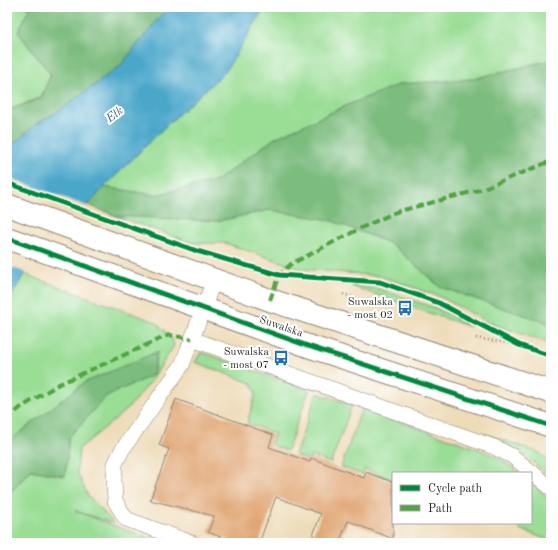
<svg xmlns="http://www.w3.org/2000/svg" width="558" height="550" font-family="'Old Standard TT',serif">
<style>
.green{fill:#9add95;stroke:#628460}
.forest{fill:#7bbc7e;stroke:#537454}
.water{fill:#4ca7ca;stroke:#3c697a}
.pier{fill:#eedcb9}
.building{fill:#e0a673}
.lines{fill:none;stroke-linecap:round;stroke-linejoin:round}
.lane-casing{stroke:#8c8472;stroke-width:16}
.secondary-casing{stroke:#8c8472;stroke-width:24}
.path{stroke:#8c8472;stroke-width:2.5;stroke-dasharray:1 3;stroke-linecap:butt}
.lane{stroke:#fff;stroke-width:15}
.secondary{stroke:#fff;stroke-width:22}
.quiet{stroke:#51a443;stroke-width:4;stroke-dasharray:8 4;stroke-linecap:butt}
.cycleway-casing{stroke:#fff;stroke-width:8}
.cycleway{stroke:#00873e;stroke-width:5}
.labels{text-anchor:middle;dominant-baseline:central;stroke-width:4;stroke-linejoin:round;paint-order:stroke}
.poi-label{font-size:11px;fill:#2b2b2b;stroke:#fff;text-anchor:end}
.street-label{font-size:11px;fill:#2b2b2b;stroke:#fff}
.water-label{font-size:12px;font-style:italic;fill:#3a6373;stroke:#fff}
</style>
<rect width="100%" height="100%" fill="#fff"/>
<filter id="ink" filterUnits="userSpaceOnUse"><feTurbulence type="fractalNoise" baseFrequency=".025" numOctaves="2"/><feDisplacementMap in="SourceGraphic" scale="8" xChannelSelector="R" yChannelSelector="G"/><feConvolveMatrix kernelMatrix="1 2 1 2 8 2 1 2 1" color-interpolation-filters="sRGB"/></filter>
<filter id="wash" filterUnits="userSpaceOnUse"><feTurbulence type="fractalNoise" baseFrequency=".012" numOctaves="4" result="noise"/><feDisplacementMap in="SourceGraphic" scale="16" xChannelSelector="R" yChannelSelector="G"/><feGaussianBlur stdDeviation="0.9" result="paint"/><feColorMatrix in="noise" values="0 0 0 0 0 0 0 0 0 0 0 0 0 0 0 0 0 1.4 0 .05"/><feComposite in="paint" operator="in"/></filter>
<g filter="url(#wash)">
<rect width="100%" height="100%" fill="#eedcb9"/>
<g class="green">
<path d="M7 7H30L18 32 51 74 41 97 7 111Z"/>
<path d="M265 7H551V60L472 79 400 84 275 138 216 181 155 195 104 187 170 122 225 72Z"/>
<path d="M269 210 330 220 392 244 440 287 551 324V344L490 323 441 297 380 276 302 269 225 243H193L116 216 218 221Z"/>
<path d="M24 274 156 322 172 338 174 346 149 384 126 410 79 449 77 472 88 496 114 523 75 511 162 543H7V496L31 470 65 476 69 437 106 396 153 375 157 352 7 445V304Z"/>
<path d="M351 286 379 289 438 309 470 327Z"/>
<path d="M201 352 309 390 287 451 271 445 275 434 247 423 256 393 251 383 195 362Z"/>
<path d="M317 393 352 405 331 463 311 456 309 460 295 455Z"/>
<path d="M362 408 473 447 499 458 520 473H393V480L365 469 363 475 341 467Z"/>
<path d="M483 433 540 453 551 463V478L525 455Z"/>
<path d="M531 482 551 501V541L519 529 521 523H531Z"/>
</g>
<g class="forest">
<path d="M30 7H168L120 66 63 108 35 125 7 149V111L41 98 51 75 18 32Z"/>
<path d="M551 60V324L440 287 392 244 330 220 269 210 218 221 116 216 88 205 104 187 155 195 216 181 275 138 352 103 400 84 472 79Z"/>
<path d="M157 352 153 375 106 396 69 437 65 476 31 470 7 496V445L13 438 85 382Z"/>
</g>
<path class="water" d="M168 7H265L225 72 170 122 104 187 24 274 7 304V149L35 125 63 108 120 66Z"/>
<path class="pier" d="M7 177 89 207 28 273 7 266Z"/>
<g id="blocks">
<path class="building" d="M176 399 273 435 269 447 310 462 311 458 364 478 366 472 393 482V539L348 521 339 543H310L321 514 276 497 259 543H235L208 532 214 516 150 500 169 449 159 445Z"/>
</g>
</g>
<g filter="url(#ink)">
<use href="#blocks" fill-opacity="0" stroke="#8c8472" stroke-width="1"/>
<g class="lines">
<defs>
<g id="lane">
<path d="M214 280 192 339 494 447 512 456 551 488"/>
<path d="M192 543 126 519 115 501 114 480 115 464 122 450 182 365 192 339"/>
</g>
<g id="secondary">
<path d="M7 205 270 300 551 392"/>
<path d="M7 238 308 346 551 426"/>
</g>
</defs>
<use href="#lane" class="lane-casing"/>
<use href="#secondary" class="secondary-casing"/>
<g class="path">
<path d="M343 294 376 305"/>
<path d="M476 338 519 345"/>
</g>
<use href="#lane" class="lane"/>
<use href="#secondary" class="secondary"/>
<g class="quiet">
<path d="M270 300 279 275 291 264 361 228 396 212 479 190 551 161"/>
<path d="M7 420 20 408 59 384 169 335 192 339"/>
</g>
<defs>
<g id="cycleway">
<path d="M7 183 197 251 279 275 380 282 439 303 519 345 551 356"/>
<path d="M7 238 308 346 551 426"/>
</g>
</defs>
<use href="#cycleway" class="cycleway-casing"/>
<use href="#cycleway" class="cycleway"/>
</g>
</g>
<defs>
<symbol id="bus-bare" viewBox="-9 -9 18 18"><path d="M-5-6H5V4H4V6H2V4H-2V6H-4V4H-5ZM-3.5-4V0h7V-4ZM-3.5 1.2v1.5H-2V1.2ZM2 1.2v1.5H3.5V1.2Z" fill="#1f6fb2" stroke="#fff" stroke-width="2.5" paint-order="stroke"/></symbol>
</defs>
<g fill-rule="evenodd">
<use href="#bus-bare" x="394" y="297" width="22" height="22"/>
<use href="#bus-bare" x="270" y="347" width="22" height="22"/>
</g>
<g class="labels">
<g class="poi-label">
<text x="393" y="302">Suwalska<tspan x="393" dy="13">- most 02</tspan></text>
<text x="269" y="352">Suwalska<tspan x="269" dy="13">- most 07</tspan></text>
</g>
<g class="street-label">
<text transform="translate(281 327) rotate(19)">Suwalska</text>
</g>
<g class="water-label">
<text transform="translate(115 115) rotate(-38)">Ełk</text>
</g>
</g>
<rect width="558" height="550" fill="none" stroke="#fff" stroke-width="24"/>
<rect x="392" y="472" width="140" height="52" fill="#ffffff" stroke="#aaaaaa"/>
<rect x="400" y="485" width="20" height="6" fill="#00873e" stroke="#aaaaaa"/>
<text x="428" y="492" font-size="12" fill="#2b2b2b">Cycle path</text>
<rect x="400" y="505" width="20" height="6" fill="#51a443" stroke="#aaaaaa"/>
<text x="428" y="512" font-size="12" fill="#2b2b2b">Path</text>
</svg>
